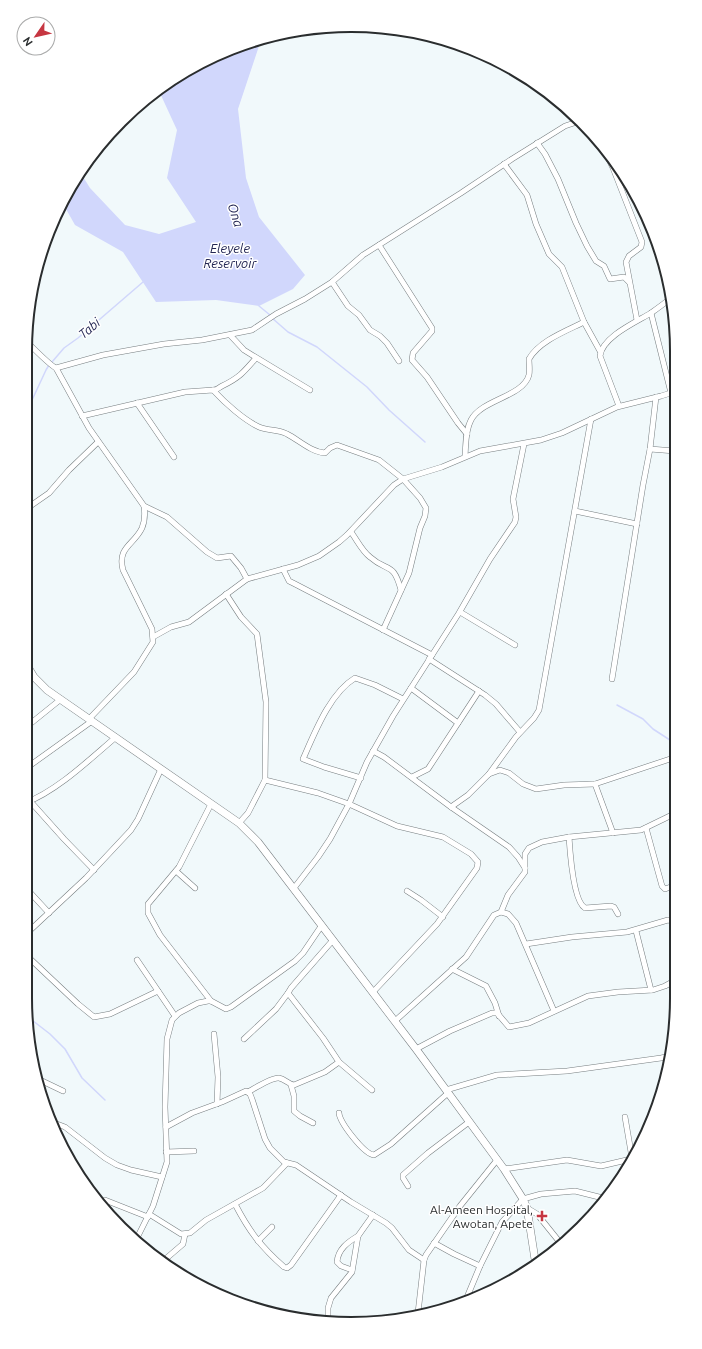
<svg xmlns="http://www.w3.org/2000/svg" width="702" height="1349" font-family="Ubuntu,sans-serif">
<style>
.water{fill:#d1d7fc}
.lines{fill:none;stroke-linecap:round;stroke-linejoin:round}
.stream{stroke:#d1d7fc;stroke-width:1.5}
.street-casing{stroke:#777e80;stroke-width:6}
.secondary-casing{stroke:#777e80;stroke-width:8}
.street{stroke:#fff;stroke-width:5}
.secondary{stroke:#fff;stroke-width:7}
.poi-dot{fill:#c63641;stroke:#fff;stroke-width:1.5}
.labels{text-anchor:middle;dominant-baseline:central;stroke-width:3;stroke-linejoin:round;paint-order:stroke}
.poi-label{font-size:12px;fill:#2a2d2e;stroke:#fff;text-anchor:end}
.water-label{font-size:13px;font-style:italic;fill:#232653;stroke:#fff}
.rim{fill:none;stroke:#2a2d2e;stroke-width:2}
</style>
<rect width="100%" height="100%" fill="#f1f9fb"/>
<path class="water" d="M264 38 261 40 238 109 246 178 259 217 305 275 293 289 259 306 216 300 156 302 123 252 75 225 62 202 80 172 90 188 125 225 159 234 196 222 167 178 177 130 159 91C176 70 237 44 264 38Z"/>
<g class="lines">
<g class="stream">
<path d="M259 306 270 315"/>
<path d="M272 318 288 332 317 347 367 387 389 410 425 442"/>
<path d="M52 362 64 348 78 338 143 282"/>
<path d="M26 413 46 370 49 365"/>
<path d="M617 705 643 719 653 729 673 742 674 737H675"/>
<path d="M28 1017 50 1034 65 1049 82 1078 105 1100"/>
</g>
<defs>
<g id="street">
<path d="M591 132 603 147 613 168 642 242 641 247 629 256 626 262 637 320"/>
<path d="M537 143 545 154 558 179 576 223 587 246 596 261 604 266 610 279 624 277 629 282"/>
<path d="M504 164 527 195 536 224 549 254 562 267 584 322 600 351"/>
<path d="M379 245 432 328V331L413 353 412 360 427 377 458 423 467 434"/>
<path d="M332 282 348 306 359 315 370 330 380 336 387 343 399 361"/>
<path d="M651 313 671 393"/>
<path d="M230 335 244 350 252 355 310 390"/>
<path d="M26 341C31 346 51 366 56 368L89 428 144 506C145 513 145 521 142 528 134 545 117 547 123 570L152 629 153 642 134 672 89 719"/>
<path d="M56 368 103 355 164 344 202 340 252 330 276 314 305 299 332 282 363 255 461 193 512 159 565 126 580 121"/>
<path d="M213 390C218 390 218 388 222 386 239 378 244 372 256 358"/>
<path d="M137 403 174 457"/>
<path d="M619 406 600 356C602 337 636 322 651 313 658 308 665 303 671 298"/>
<path d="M82 416 185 392 213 390C225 403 244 420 259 427 268 431 278 429 287 434 299 440 311 452 325 453L330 448 337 445 379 460 403 479 420 498 426 508 425 516 420 528 409 573 383 630"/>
<path d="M650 449 675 451"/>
<path d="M465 456C466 445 465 431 471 420 482 399 523 397 529 375 530 370 529 364 529 359 539 341 566 331 584 322"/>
<path d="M144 506 167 517 207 552 217 558 231 556 241 568 247 579"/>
<path d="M26 509 49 493 69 470 98 442"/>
<path d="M575 511 637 524"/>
<path d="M351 532C357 540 362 551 370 557 388 573 393 561 401 590"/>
<path d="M283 569 289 581 295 584 432 655"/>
<path d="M226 594 241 617 257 634 266 702 265 780 248 813 239 823"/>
<path d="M460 612 515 645"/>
<path d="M153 637 171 627 189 622 247 579 298 565 319 556 339 542 347 535 394 485 403 479 442 467 480 451 541 440 562 433 617 407 661 396 674 392"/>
<path d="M429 659 485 695 496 704 520 732"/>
<path d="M25 679 32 674"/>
<path d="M612 679 643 485 650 449 656 397"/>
<path d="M674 684 675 674"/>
<path d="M411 688 458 723"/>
<path d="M25 728 61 699"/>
<path d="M373 751 384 757 451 807 509 847 518 857 525 868"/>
<path d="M25 769 92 721"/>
<path d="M489 774 516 737 534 718 539 710 591 419"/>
<path d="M412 777 428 769 479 691"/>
<path d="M361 778 324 767 303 759C315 732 330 693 355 678L375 685 403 699"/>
<path d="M265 780 318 793 349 804 397 826 443 837 471 854 478 862 477 868 437 924 373 992"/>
<path d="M595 784 613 833"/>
<path d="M30 801 64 839 94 870"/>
<path d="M25 803C57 791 89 760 116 737"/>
<path d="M451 807 468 795 489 774 500 770 509 773 523 784 536 789 564 785 595 784 676 757"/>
<path d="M646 828 662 886 665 889 676 885"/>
<path d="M569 837C570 852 573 901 585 908L611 906 614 907 618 914"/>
<path d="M176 871 195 888"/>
<path d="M25 887 49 913"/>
<path d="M294 888 318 857 330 839 349 804 367 762 393 716 459 613 490 559 515 522 516 517 513 499 524 444"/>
<path d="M407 891 421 900 443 917"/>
<path d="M501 912 508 895 525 872V854L529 848 542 842 569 837 641 830 676 813"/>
<path d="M636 931 651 990"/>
<path d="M25 935 86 878 131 830 138 819 161 769"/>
<path d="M333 940 291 988 288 993 323 1038 339 1062 372 1090"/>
<path d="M526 944 572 937 627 932 668 920 676 922"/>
<path d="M25 954 78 1004 94 1017 110 1014 158 991"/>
<path d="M137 960 175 1016"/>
<path d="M452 969 486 986 495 1003 499 1016"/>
<path d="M211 1001 160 935 148 913V904L179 867 211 804"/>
<path d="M395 1021 466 957 494 915 501 912 508 914 516 923 554 1011"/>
<path d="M214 1034 218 1077 217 1104"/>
<path d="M244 1039 276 1009 288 993"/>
<path d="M416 1049 450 1031 492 1013H497L509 1027 529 1023 588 996 618 992 653 990 665 986 676 980"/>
<path d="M38 1079 63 1091"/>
<path d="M291 1085 294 1096V1111L300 1116 313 1123"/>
<path d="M446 1090 497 1075 567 1071 661 1058 670 1056"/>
<path d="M248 1092C255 1088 272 1077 279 1078 285 1079 288 1084 294 1085L325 1072 339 1062"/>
<path d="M656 1108V1101L661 1096"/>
<path d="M339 1113C340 1123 364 1154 374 1155L391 1144 448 1093"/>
<path d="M625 1117 632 1158"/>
<path d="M54 1125 57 1124 65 1127 105 1158 117 1165 131 1170 162 1177"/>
<path d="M166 1127 192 1113 222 1102 246 1091 250 1094 252 1099 265 1139 270 1148 284 1162 296 1165 351 1202 386 1223 392 1228 409 1250 424 1260"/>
<path d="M166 1152 194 1151"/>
<path d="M504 1169 567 1160 601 1166 631 1159"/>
<path d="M408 1186 403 1178V1175L428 1153 469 1122"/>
<path d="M99 1203 102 1200H105L148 1217"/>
<path d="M235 1204C249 1231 261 1247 284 1267L287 1268 291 1265 341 1195"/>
<path d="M527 1208 537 1214 562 1245"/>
<path d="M149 1214 181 1234 190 1233 206 1220 263 1188 287 1163"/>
<path d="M137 1238 153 1206 167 1162 165 1107 167 1039 172 1020 179 1013 198 1003 208 1001H211L226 1009 231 1007 295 961 303 953 322 925"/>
<path d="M258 1241 272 1227"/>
<path d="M434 1243 454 1254 480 1266"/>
<path d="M162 1262 183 1244 185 1234"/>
<path d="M352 1270 341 1266 337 1262C338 1249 348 1242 358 1236"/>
<path d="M465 1302 480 1266 502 1222 523 1199 541 1194 575 1191 603 1198"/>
<path d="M418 1313 424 1260 426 1255 460 1206 497 1160"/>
<path d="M328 1319V1308L331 1298 352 1272 358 1236 373 1215"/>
</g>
<path id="secondary" d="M25 662 34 677 47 690 239 823 258 842 416 1049 504 1169 523 1199 527 1208 536 1266"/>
</defs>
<use href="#street" class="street-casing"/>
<use href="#secondary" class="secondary-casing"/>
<use href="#street" class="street"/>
<use href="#secondary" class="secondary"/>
</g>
<path class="poi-dot" d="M540 1210h4v4h4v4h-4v4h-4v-4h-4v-4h4z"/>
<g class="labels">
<g class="poi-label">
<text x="533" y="1209">Al-Ameen Hospital,<tspan x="533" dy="14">Awotan, Apete</tspan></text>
</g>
<g class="water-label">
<text transform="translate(236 215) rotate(72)">Ona</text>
<text x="230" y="248">Eleyele<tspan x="230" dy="15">Reservoir</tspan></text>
<text transform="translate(89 328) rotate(-40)">Tabi</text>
</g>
</g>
<path d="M0 0H702V1349H0ZM351 32H351A319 319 0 0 1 670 351V998A319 319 0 0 1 351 1317H351A319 319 0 0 1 32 998V351A319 319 0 0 1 351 32Z" fill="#fff" fill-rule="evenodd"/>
<path class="rim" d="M351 32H351A319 319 0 0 1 670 351V998A319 319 0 0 1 351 1317H351A319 319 0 0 1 32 998V351A319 319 0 0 1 351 32Z"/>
<g transform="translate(36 36) rotate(236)"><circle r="19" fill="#ffffff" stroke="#aaabab"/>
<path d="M0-3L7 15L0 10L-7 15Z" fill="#c63641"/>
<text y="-6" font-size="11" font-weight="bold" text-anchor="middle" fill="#2a2d2e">N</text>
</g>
</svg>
